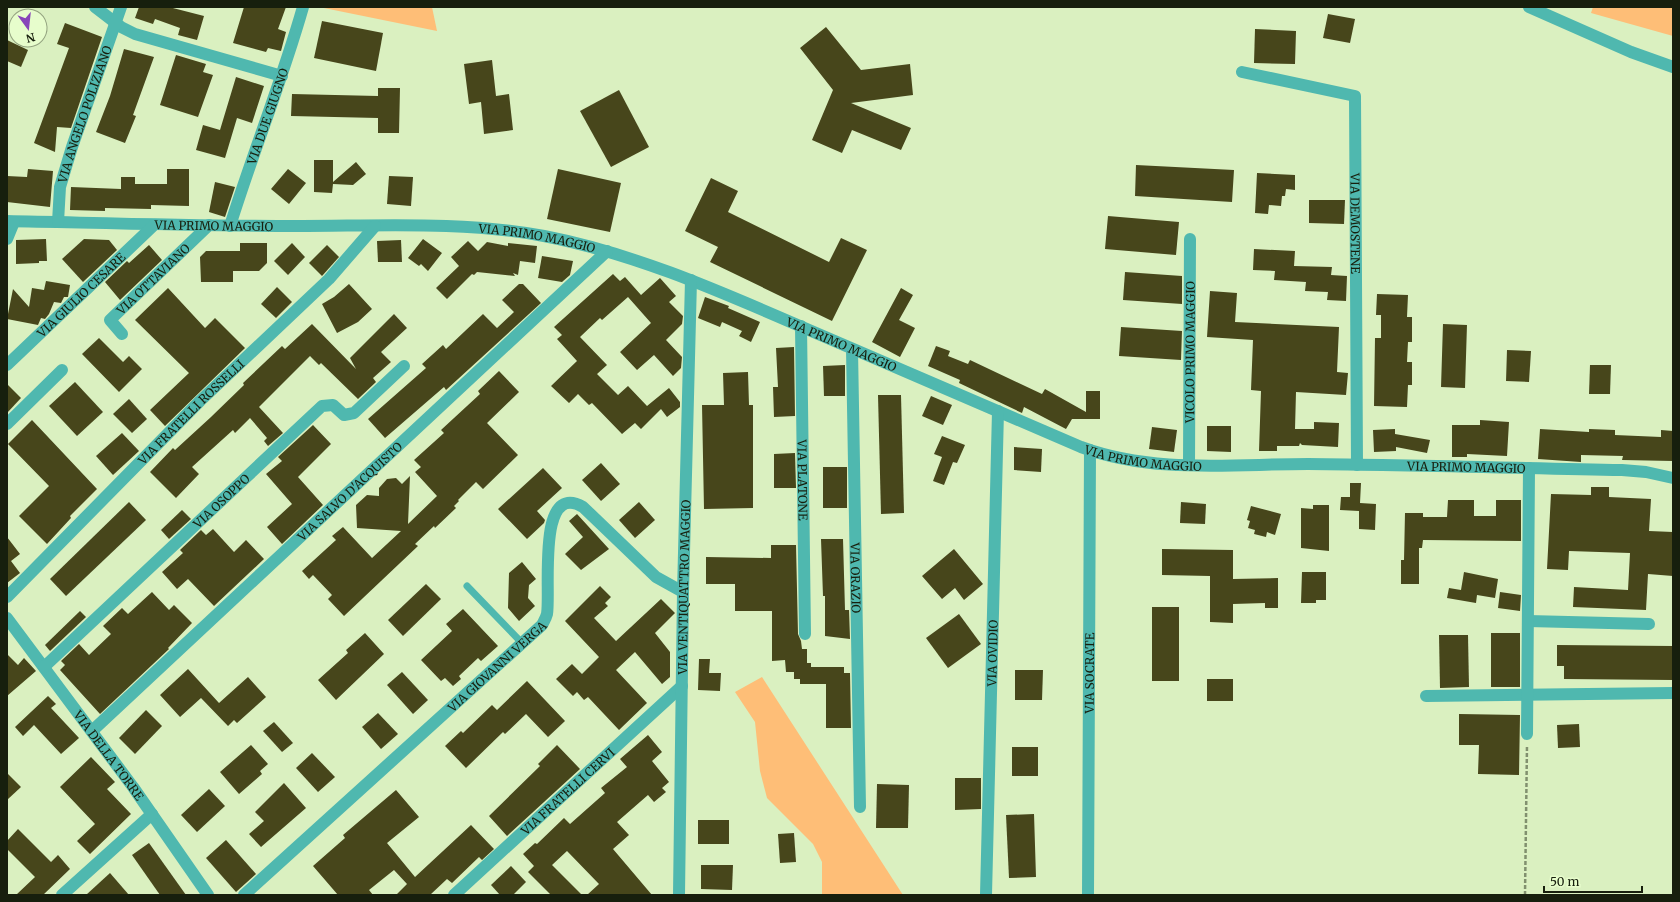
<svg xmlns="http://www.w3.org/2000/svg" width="1680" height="902" font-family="Merriweather,serif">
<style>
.green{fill:#febe77}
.building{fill:#47461b}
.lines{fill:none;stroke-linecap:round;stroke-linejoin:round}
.path{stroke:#81906e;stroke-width:2.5;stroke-dasharray:4 2;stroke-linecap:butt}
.service{stroke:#4fb8af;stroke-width:7}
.minor{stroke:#4fb8af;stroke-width:12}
.labels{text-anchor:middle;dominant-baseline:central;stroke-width:4;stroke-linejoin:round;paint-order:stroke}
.street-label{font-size:12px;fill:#171f0d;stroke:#e7fdcc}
</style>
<rect width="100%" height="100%" fill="#daf0c0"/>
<g class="green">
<path d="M319 7H432L437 31Z"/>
<path d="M1593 7H1673V36L1591 13Z"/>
<path d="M762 677 903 895H822V862L813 844 767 798 760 771 755 722 735 692Z"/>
</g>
<g class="building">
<path d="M139 7H169L204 16 197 40 178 35 180 28 155 19 153 24 135 18Z"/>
<path d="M244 7H286L278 29 286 32 281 51 268 48 266 52 233 43Z"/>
<path d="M1328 14 1355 19 1350 43 1323 38Z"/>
<path d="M322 21 383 33 376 71 314 58Z"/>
<path d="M65 23 102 37 71 128 57 127 55 152 34 143 69 48 57 44Z"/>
<path d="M826 27 861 70 910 64 913 95 851 103 911 128 901 150 852 130 842 153 812 140 833 90 800 48Z"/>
<path d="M1255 29 1296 31 1295 64 1254 63Z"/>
<path d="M7 40 28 50 21 67 7 61Z"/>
<path d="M124 49 154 57 133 115 136 116 125 143 96 132 110 96Z"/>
<path d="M176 55 206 64 203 72 213 75 198 117 160 105Z"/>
<path d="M492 60 496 96 509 94 513 130 484 134 481 102 469 104 464 64Z"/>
<path d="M236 77 264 86 252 123 237 118 225 158 196 150 203 125 220 130Z"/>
<path d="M378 88H400L399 133H378V118L291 116 292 94 378 96Z"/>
<path d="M619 90 649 147 611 167 580 111Z"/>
<path d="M314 160H333V182L356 162 366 174 353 185 333 184 332 193 314 192Z"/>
<path d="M1136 165 1234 170 1232 202 1135 196Z"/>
<path d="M28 169 53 171 50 207 7 202V176L27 177Z"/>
<path d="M167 169H189V206L151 205V209L105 208V211L70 210 71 187 121 189V177H135V184H167Z"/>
<path d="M288 169 306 183 289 204 271 189Z"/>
<path d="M558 169 621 183 610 232 547 219Z"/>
<path d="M1257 173 1295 175V190L1286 189 1285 196H1282L1281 206 1269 205 1268 214 1255 213Z"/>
<path d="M389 176 413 177 411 206 387 204Z"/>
<path d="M711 178 738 191 728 212 829 262 841 238 867 250 832 321 710 262 718 247 685 231Z"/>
<path d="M215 182 235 187 225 217 209 212Z"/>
<path d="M1309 200H1345L1344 224 1309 223Z"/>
<path d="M1108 216 1179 222 1176 255 1105 249Z"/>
<path d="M46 239 47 261H39V263L16 264V240Z"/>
<path d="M84 239 109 240 117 250 83 282 62 259Z"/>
<path d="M423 239 442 253 428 271 421 264 419 266 408 258Z"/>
<path d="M401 240 402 262H378L377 241Z"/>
<path d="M468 241 478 251 487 242 508 246V243L537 246 535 263 520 261 518 275 513 273 515 276 477 272 474 275 472 274 447 299 436 288 459 266 451 257Z"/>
<path d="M240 243H267V263L259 271H233V282H201L200 257 206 251H240Z"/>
<path d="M292 243 305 257 288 275 274 261Z"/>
<path d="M149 245 162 260 120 300 105 282 127 261 129 263Z"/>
<path d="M327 245 339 257 322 276 309 263Z"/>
<path d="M1254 249 1295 251 1294 266 1332 267 1331 275 1347 276 1346 301 1327 300 1328 292 1305 291 1306 282 1274 280 1275 271 1253 270Z"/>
<path d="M542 256 573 261 570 275 562 282 538 278Z"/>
<path d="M1125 272 1182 276V304L1123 300Z"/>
<path d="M613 274 620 281 625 277 641 295 660 278 676 296 669 302 683 316 682 324 666 340 682 357 681 368 673 376 654 355 637 370 620 352 651 323 628 297 602 320 600 318 580 337 607 365 597 374 618 395 628 386 647 406 669 388 680 402V407L667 417 661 409 641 429 635 423 622 434 592 403 589 405 578 394 569 403 551 386 577 361 557 339 562 335 554 327Z"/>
<path d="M46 281 70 285 68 297H64L61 303 54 302 49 314 45 319 41 318 38 325 7 319 13 289 29 307 32 288 44 290Z"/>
<path d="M349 284 372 309 358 322 337 333 322 304 334 297Z"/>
<path d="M519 284H523L541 303 446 390 444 387 385 438 368 419 426 368 422 364 443 345 446 349 483 314 497 328 514 312 502 300Z"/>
<path d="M277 287 292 302 276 318 261 304Z"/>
<path d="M168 288 205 328 215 318 245 348 165 426 150 410 189 373 135 320Z"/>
<path d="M901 288 913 295 899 320 915 328 900 357 872 342Z"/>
<path d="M1210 291 1237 293 1235 322 1339 327 1337 372 1348 373 1346 395 1296 392 1295 429H1314V422L1339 423 1338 447 1302 445 1300 443 1299 446H1277V451H1259L1261 391 1251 390 1253 340 1207 337Z"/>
<path d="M1377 294 1408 295 1407 317H1412V342H1408L1407 362H1412V385H1408L1407 407 1374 406 1375 338H1381V315H1376Z"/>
<path d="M705 297 729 306 728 308 760 322 751 342 739 336 742 331 722 322 720 327 698 318Z"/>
<path d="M394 314 407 328 381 352 391 362 373 378 376 382 358 399 321 363 319 365 310 356 259 407 283 433 268 446 264 441 267 438 250 418 235 433 233 430 192 467 199 474 176 498 150 472 173 448 175 450 211 417 244 385 243 383 282 346 285 349 312 324 356 369 350 358Z"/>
<path d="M1443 324 1467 325 1465 388 1441 387Z"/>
<path d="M1121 327 1182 331 1181 360 1119 356Z"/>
<path d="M99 338 123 362 129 356 142 369 119 392 82 354Z"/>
<path d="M936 346 950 351 948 356 968 364 970 360 1042 394 1045 389 1086 412V391H1100V419H1072L1066 429 1024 407 1022 413 959 383 960 380 928 366Z"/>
<path d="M794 347 795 416 774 417 773 387H778L776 348Z"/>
<path d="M1507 350 1531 351 1529 382 1506 381Z"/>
<path d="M845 365V396H824L823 366Z"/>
<path d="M1590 365H1611L1610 394H1589Z"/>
<path d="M499 371 519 392 487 423 518 455 483 489 476 482 458 500 459 501 454 506 456 508 435 528 434 526 415 544 418 546 344 616 328 599 332 595 313 575 309 579 302 571 336 540 332 536 343 527 372 558 401 531 357 528 356 505 367 495 379 496V488L387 479 396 478 402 484 410 476 408 524 437 496 415 472 421 467 414 460 444 433 441 430 480 394 478 391Z"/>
<path d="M748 372 749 405H753V508L704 509 702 405H724L723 373Z"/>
<path d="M75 382 103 412 77 436 49 406Z"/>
<path d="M7 384 21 398 7 413Z"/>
<path d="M878 395H901L904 513 881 514Z"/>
<path d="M931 396 952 405 943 425 922 416Z"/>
<path d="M129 399 147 419 132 433 113 414Z"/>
<path d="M32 420 97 489 70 516 71 518 47 544 19 516 49 486 8 444Z"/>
<path d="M1480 420 1509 422 1507 456 1467 454V457H1452V425H1480Z"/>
<path d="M313 425 331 444 298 477 323 505 282 544 267 527 292 504 266 474 282 461 278 457Z"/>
<path d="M1207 426H1231V452L1207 451Z"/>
<path d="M1152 427 1177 430 1174 452 1149 449Z"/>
<path d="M1395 429V434L1430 440 1427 453 1396 447V451L1374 452 1373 430Z"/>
<path d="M1540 429 1589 432V429L1615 430V435L1661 437V430L1673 431V461L1622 460 1623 456 1581 455V462L1538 459Z"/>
<path d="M122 433 139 451 113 475 96 456Z"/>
<path d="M942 436 965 445 957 463 953 462 944 485 933 481 942 457 934 454Z"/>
<path d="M1014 447 1042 449 1041 472 1014 470Z"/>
<path d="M795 453 796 488H774V454Z"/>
<path d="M601 463 620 484 601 501 582 480Z"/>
<rect x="823" y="467" width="24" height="41"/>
<path d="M543 468 562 488 537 511 545 520 544 523 527 539 498 509Z"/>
<path d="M1350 483H1361L1360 503 1376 504 1375 530 1359 529V511L1340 510 1341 497H1350Z"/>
<path d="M1591 487H1609V497L1651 499 1649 531 1673 532V576L1648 574 1646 610 1573 607 1574 587 1628 590 1630 553 1569 551 1568 570 1547 569 1551 494 1591 495Z"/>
<path d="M1448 500H1474V516H1496V500H1521V541L1423 540 1422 548H1419V584H1401V560H1404L1405 513H1423V517H1447Z"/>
<path d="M129 502 146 520 66 596 50 579Z"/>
<path d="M639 502 655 520 635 538 619 520Z"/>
<path d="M1181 502 1206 504 1205 524 1180 523Z"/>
<path d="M1313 505H1329V551L1301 548V508L1313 509Z"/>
<path d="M1251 506 1281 514 1275 535 1267 532 1266 537 1254 534 1255 530 1248 528 1250 521 1247 520Z"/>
<path d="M182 510 191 519 169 539 161 530Z"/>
<path d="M577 514 609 549 581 570 565 554 583 537 569 521Z"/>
<path d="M213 529 234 552 246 540 264 559 214 606 188 579 177 589 162 572 183 553 180 550 201 530 206 535Z"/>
<path d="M7 537 20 554 11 561 20 573 7 583Z"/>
<path d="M821 539H843L845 610H849L850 639 825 636V596H823Z"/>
<path d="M771 545H796L798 634 801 641 802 649H807V663H811V667H844V673H850L851 728H826V684H800V679H794V672H786L785 660 772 661V611H735V584H706V557L771 558Z"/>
<path d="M954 549 983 584 964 600 955 588 942 599 922 576Z"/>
<path d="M1162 549 1233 550V579L1278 578V608H1265V603L1233 604V623L1210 622V576L1162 575Z"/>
<path d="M522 562 536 579 529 585 528 598 535 606 519 621 508 608 509 573Z"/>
<path d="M1302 572H1326V600H1316V603H1301Z"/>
<path d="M1464 572 1498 579 1495 598 1477 595 1476 603 1447 598 1449 588 1461 590Z"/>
<path d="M426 584 441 599 403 636 388 620Z"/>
<path d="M600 586 611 597 605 603 608 606 594 618 616 641 661 599 675 613 655 633 670 652V677L662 684 635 652 616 670 647 703 619 730 588 697 584 700 577 692 573 696 556 679 572 664 582 674 599 657 565 621Z"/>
<path d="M152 592 169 610 174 605 192 623 168 648 169 649 100 714 60 670 65 665 61 661 79 644 89 655 111 634 103 626 122 608 128 614Z"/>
<path d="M1500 592 1521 595 1520 611 1498 608Z"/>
<rect x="1152" y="607" width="27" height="74"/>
<path d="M463 609 498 646 481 661 478 658 459 676 461 679 453 686 445 678 441 681 421 660 452 631 446 624Z"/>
<path d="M80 611 86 617 50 651 45 645Z"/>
<path d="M959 614 981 644 948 668 926 638Z"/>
<path d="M365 633 384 654 336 700 318 680 348 653 346 650Z"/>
<rect x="1491" y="633" width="29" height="54"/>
<path d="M1439 635H1468L1469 687 1440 688Z"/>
<path d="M1557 645 1673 646V680L1564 679V666H1557Z"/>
<path d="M7 654 18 665 24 658 36 671 7 696Z"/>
<path d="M699 659H710L709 673H721L720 691 698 690Z"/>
<path d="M188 669 219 703 248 677 266 697 237 723 234 720 228 726 201 698 180 717 160 695Z"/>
<path d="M1015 670H1043L1042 700H1015Z"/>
<path d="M402 672 428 700 413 714 387 685Z"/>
<rect x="1207" y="679" width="26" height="22"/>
<path d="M527 681 565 721 548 737 526 714 505 734 503 732 466 768 445 746 461 731 463 733 492 705 497 710Z"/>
<path d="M48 696 56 704 51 708 79 738 61 754 34 725 23 736 15 727Z"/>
<path d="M146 710 162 726 135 754 119 738Z"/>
<path d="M378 713 398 734 381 749 362 727Z"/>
<path d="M1459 714 1520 715 1519 775 1478 774 1479 745H1459Z"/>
<path d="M274 722 293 743 282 752 263 731Z"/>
<path d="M1579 724 1580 747 1558 748 1557 725Z"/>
<path d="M648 735 662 752 652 761 669 782 662 788 666 792 654 802 648 795 617 822 629 835 613 849 652 895H587L599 884 567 851 552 865 582 895H551L528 872 534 866 523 854 535 843 537 844 564 818 570 824 605 793 601 788 627 767 620 759Z"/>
<path d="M251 745 268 764 260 771 262 774 239 794 220 772Z"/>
<path d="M557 745 580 769 507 836 489 816 540 766 538 764Z"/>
<rect x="1012" y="747" width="26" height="29"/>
<path d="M312 753 335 777 318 792 296 768Z"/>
<path d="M91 757 115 782 107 789 131 814 90 854 77 841 95 824 60 787Z"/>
<path d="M7 773 21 787 7 800Z"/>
<path d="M955 778H981V809L955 810Z"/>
<path d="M284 783 306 808 261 847 249 834 264 821 255 812Z"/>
<path d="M877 784 909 785 908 828H876Z"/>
<path d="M209 789 225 806 197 832 181 815Z"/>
<path d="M396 790 419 817 387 843 415 877 471 825 494 849 482 860 479 857 452 883 447 879 430 895H396L407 884 394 870 369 890 373 895H338L313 866 345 838 343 835Z"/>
<path d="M1034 814 1036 877 1009 878 1006 815Z"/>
<rect x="698" y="820" width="31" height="24"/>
<path d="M18 829 51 862 58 855 70 869 43 895H16L35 877 7 849V841Z"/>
<path d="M794 833 796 862 780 863 778 834Z"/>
<path d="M226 840 256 874 236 892 206 858Z"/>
<path d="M149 843 186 895H160L132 855Z"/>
<path d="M701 865H733L732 890 701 889Z"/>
<path d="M511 866 526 882 513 895H500L491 885Z"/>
<path d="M110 873 129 895H86Z"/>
</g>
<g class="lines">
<path class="path" d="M1525 895 1527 745"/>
<path class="service" d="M467 586 522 643"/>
<g class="minor">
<path d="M95 7 121 27 135 34 282 76"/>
<path d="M1529 7 1631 52 1673 67"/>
<path id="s1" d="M1242 72 1355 96 1357 465"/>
<path id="s2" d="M7 221C104 223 201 226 298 226 380 226 464 221 544 236 642 255 732 297 823 336 909 373 995 410 1081 447 1154 474 1232 464 1308 464 1413 465 1517 468 1622 470L1646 472 1673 478"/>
<path id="s3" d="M58 222 60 187 72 147 121 7"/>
<path id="s4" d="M230 226C253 152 282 81 303 7"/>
<path d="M7 239 14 222"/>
<path id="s5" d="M801 326 805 634"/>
<path id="s6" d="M122 334 110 320 209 225"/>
<path id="s7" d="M852 349 860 807"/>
<path id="s8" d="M7 365 154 225"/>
<path d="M7 424 62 370"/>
<path id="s9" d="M1189 465 1190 239"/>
<path id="s10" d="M7 597 200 401 329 279 375 226"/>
<path id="s11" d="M7 618 133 787 208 895"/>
<path d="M1528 621 1649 624"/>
<path id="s12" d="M44 667 322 406 333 405 344 415 354 413 404 366"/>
<path d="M1426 696 1673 693"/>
<path id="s13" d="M92 731 607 251"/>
<path d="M1527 734 1529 468"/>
<path d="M62 895 152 814"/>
<path id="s14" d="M244 895 542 625C544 621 546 618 547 614 551 592 536 480 583 507L656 577 683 592"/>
<path id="s15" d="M454 895 682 686"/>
<path id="s16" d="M679 895 683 592 691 280"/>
<path id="s17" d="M986 895 998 411"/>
<path id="s18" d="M1088 895 1090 450"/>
</g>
</g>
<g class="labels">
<g class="street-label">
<text stroke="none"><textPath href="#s3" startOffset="112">VIA ANGELO POLIZIANO</textPath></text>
<text stroke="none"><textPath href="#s4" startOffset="116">VIA DUE GIUGNO</textPath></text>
<text stroke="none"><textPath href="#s1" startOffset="243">VIA DEMOSTENE</textPath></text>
<text stroke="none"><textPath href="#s2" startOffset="207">VIA PRIMO MAGGIO</textPath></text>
<text stroke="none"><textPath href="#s2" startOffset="531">VIA PRIMO MAGGIO</textPath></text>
<text stroke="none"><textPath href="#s6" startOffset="78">VIA OTTAVIANO</textPath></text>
<text stroke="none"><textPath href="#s8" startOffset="102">VIA GIULIO CESARE</textPath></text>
<text stroke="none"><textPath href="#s2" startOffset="855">VIA PRIMO MAGGIO</textPath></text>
<text stroke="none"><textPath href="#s9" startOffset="113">VICOLO PRIMO MAGGIO</textPath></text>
<text stroke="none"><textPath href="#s10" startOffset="261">VIA FRATELLI ROSSELLI</textPath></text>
<text stroke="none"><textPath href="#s2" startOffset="1179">VIA PRIMO MAGGIO</textPath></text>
<text stroke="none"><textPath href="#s2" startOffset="1503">VIA PRIMO MAGGIO</textPath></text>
<text stroke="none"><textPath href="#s5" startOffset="154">VIA PLATONE</textPath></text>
<text stroke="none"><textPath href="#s13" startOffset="352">VIA SALVO D'ACQUISTO</textPath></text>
<text stroke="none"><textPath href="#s12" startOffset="243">VIA OSOPPO</textPath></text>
<text stroke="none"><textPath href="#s7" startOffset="229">VIA ORAZIO</textPath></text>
<text stroke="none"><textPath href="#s16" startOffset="308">VIA VENTIQUATTRO MAGGIO</textPath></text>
<text stroke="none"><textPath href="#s17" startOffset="242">VIA OVIDIO</textPath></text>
<text stroke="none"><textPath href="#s14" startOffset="341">VIA GIOVANNI VERGA</textPath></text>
<text stroke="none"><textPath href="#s18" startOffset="222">VIA SOCRATE</textPath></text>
<text stroke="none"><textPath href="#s11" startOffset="171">VIA DELLA TORRE</textPath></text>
<text stroke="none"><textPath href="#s15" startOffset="154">VIA FRATELLI CERVI</textPath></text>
</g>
</g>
<rect width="1680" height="902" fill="none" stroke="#171f0d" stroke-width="16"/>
<g transform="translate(28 28) rotate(165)"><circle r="19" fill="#e7fdcc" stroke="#94a480"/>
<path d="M0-3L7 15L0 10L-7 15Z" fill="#8845b9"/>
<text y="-6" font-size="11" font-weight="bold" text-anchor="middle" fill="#171f0d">N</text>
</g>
<path d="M1544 886v6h98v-6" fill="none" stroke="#171f0d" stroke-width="2"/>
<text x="1550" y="886" font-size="12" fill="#171f0d" stroke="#e7fdcc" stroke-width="3" paint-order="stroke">50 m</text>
</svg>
